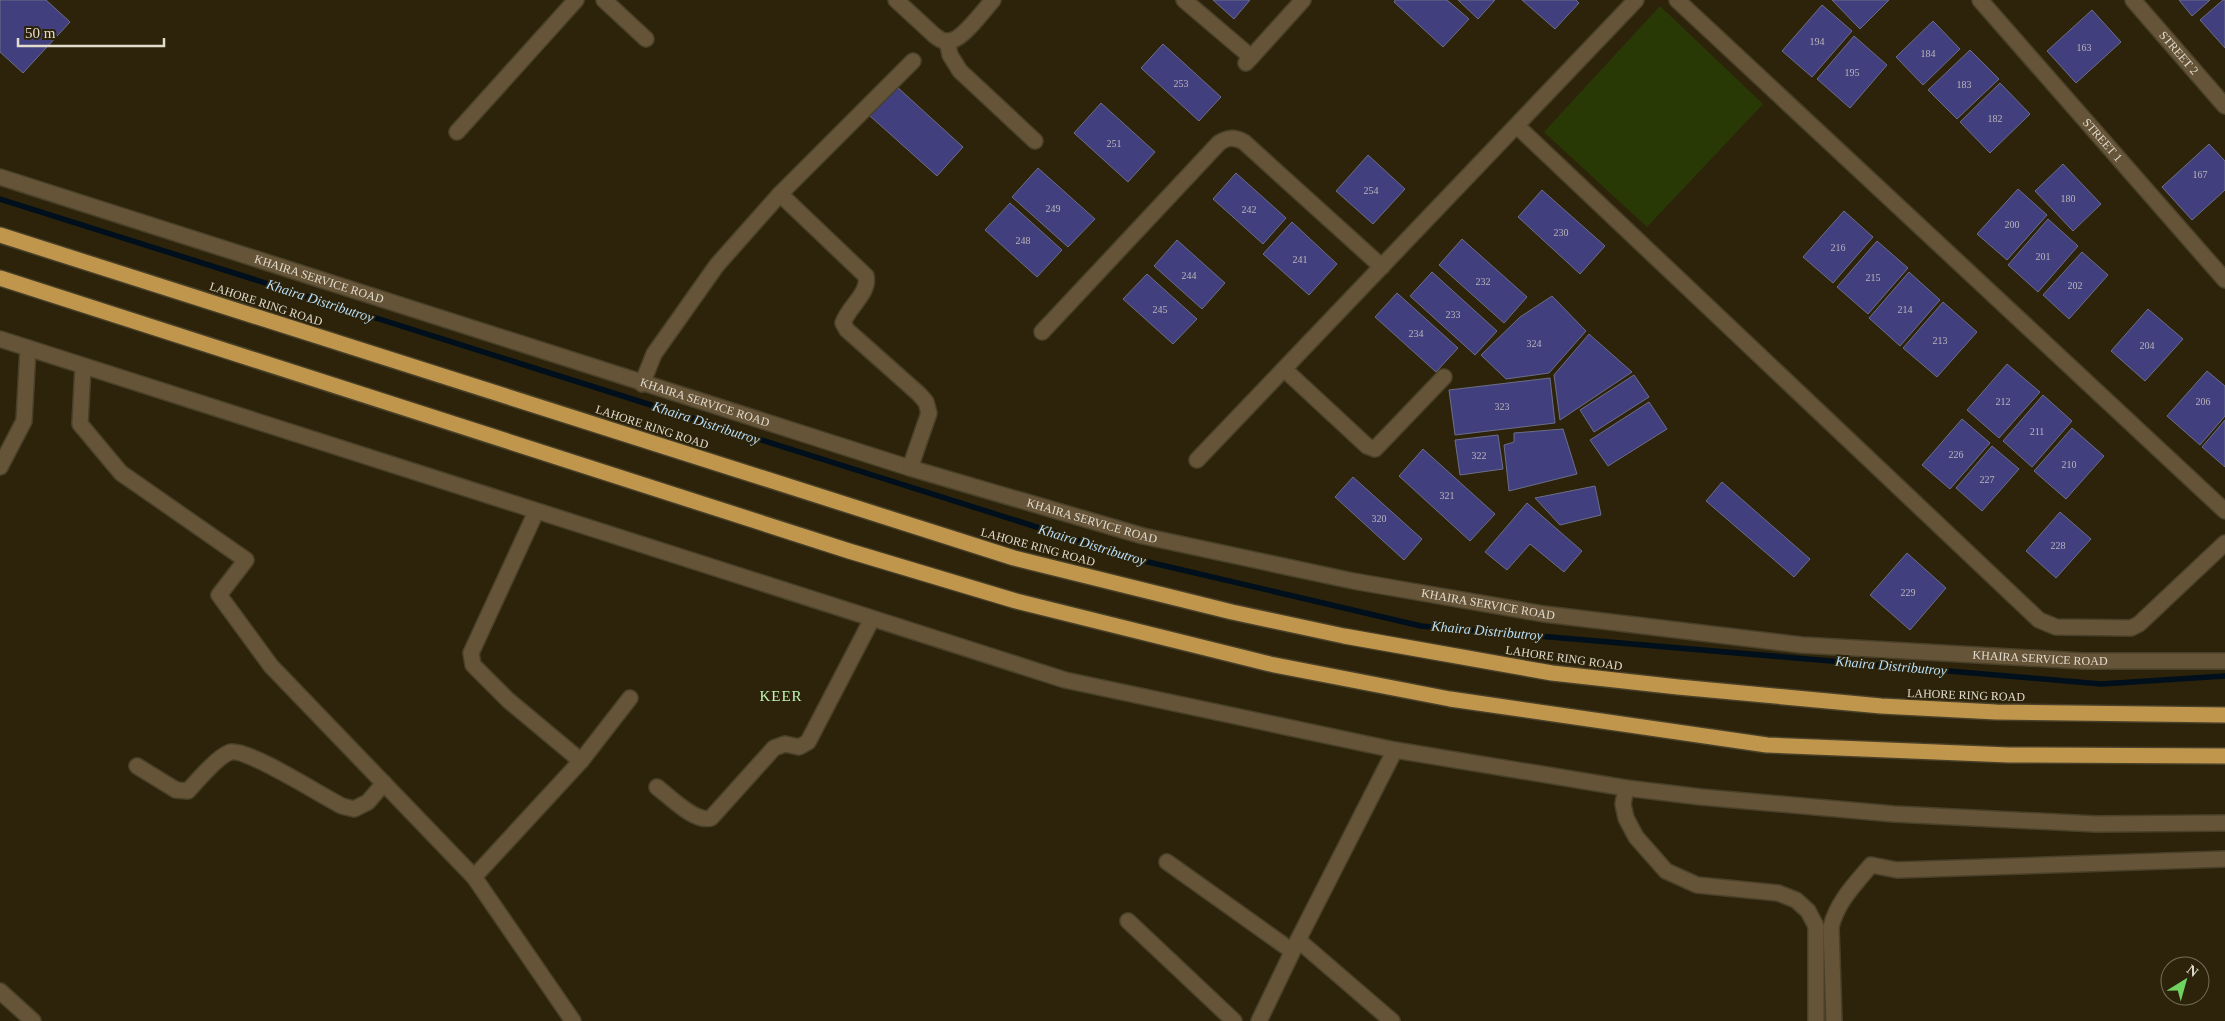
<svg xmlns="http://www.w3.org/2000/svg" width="2225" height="1021" font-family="Georgia,serif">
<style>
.green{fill:#293906}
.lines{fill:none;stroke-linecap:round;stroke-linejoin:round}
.stream{stroke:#000f1c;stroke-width:5.5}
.building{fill:#413f7e;stroke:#6c6e88}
.minor-casing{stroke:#494029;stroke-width:18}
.highway-casing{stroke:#494029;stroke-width:18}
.minor{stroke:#655438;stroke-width:15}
.highway{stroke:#c0964c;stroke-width:15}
.labels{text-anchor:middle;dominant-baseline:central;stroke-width:4;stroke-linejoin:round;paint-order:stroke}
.number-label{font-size:10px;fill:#bab4b9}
.street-label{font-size:12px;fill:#e2dbcd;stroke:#2c230a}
.water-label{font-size:14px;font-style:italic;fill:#b9dff9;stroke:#2c230a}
.quarter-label{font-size:15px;letter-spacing:1px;fill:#bff5b6;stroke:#2c230a}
</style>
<rect width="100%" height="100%" fill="#2c230a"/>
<path class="green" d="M1660 6 1763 104 1647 227 1544 132Z"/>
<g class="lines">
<path class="stream" d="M0 199 1144 561 1421 626 2101 684 2225 676"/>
</g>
<g class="building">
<path d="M0 0H46L70 22 23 73 0 52Z"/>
<path d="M1213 0H1250L1234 19Z"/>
<path d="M1395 0H1447L1469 19 1443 47 1394 2Z"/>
<path d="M1458 0H1495L1478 19Z"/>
<path d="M1522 0H1576L1579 3 1555 29Z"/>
<path d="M1832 0H1889L1860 29Z"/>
<path d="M2179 0H2210L2192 16Z"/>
<path d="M2223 0H2225V48L2200 20Z"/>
<path d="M1822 5 1852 31 1812 77 1782 51Z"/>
<path d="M2092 10 2121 42 2076 83 2047 51Z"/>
<path d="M1933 21 1960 49 1923 85 1896 57Z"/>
<path d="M1854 36 1887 65 1850 108 1817 79Z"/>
<path d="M1163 44 1221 97 1199 121 1141 68Z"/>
<path d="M1970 50 1999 79 1957 119 1928 90Z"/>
<path d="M2000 83 2030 114 1990 153 1960 122Z"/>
<path d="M896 86 963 147 937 176 870 116Z"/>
<path d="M1101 103 1155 152 1128 182 1074 133Z"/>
<path d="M2209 144 2225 161V190L2192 220 2162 187Z"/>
<path d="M1368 155 1405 189 1373 224 1336 191Z"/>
<path d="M2063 164 2101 204 2073 231 2035 191Z"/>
<path d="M1038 168 1095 219 1068 247 1012 197Z"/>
<path d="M1236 173 1286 218 1263 244 1213 199Z"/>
<path d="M2018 189 2047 215 2007 260 1977 234Z"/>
<path d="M1542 190 1605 246 1580 274 1518 217Z"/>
<path d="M1010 203 1062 250 1037 277 985 230Z"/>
<path d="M1844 211 1873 237 1833 283 1803 257Z"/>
<path d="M2048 219 2078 246 2038 292 2008 265Z"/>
<path d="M1292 222 1337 264 1309 295 1263 254Z"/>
<path d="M1462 239 1527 297 1504 323 1439 265Z"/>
<path d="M1177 240 1225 283 1202 309 1154 266Z"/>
<path d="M1877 241 1908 268 1868 314 1837 287Z"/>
<path d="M2082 252 2108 275 2069 319 2043 295Z"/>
<path d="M1432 272 1497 331 1475 355 1410 296Z"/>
<path d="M1909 272 1940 300 1900 346 1869 318Z"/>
<path d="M1147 274 1197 319 1173 344 1123 299Z"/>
<path d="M1397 293 1458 348 1436 372 1375 317Z"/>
<path d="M1552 296 1586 331 1549 373 1506 379 1481 355 1520 317Z"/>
<path d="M1943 302 1977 332 1937 377 1903 348Z"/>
<path d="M2148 309 2183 339 2145 381 2111 351Z"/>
<path d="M1589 334 1632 372 1560 420 1554 375Z"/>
<path d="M2007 364 2040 392 1999 438 1967 410Z"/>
<path d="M2207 371 2225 386V416L2200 445 2167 416Z"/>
<path d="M1634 375 1649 397 1594 432 1580 410Z"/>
<path d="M1550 378 1555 423 1455 435 1449 390Z"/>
<path d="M2043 395 2072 421 2032 467 2003 441Z"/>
<path d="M1649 402 1667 429 1608 466 1590 440Z"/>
<path d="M1962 419 1990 443 1950 489 1922 465Z"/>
<path d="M2225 420V467L2202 447Z"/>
<path d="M2072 428 2104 456 2066 499 2034 471Z"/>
<path d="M1563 429 1577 474 1509 491 1504 445 1514 442V433Z"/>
<path d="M1498 435 1503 469 1460 475 1455 440Z"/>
<path d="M1992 446 2019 469 1982 511 1956 488Z"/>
<path d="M1423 449 1495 514 1470 541 1399 476Z"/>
<path d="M1353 477 1422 539 1404 560 1335 497Z"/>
<path d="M1722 482 1810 559 1794 577 1706 501Z"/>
<path d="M1595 486 1601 515 1560 525 1535 498Z"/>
<path d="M1527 503 1582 551 1564 572 1530 544 1507 570 1485 552Z"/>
<path d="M2060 512 2091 539 2056 578 2026 551Z"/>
<path d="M1907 553 1946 588 1910 630 1870 595Z"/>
</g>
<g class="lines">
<defs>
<g id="minor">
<path d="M604 0 646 39"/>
<path d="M896 0 934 35C940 40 945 43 953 40 965 36 984 10 993 0"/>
<path d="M1184 0 1251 57"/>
<path d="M1677 0 2225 511"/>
<path id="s1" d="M1980 0 2225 280"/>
<path id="s2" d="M2133 0 2225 106"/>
<path d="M947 41 950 55 960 71 1035 141"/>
<path d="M1246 63 1303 0"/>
<path d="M1517 126 2039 620 2056 627 2131 628 2139 624 2225 543"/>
<path d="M457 132 576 0"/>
<path id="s3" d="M0 177 910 468 1143 536 1353 581 1544 614 1802 645 2083 661H2225"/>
<path d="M780 194 866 276C870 293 848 307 843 323L847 330 919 394 926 402 929 413 910 468"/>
<path d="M1042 332 1219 143C1228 137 1234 137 1244 142L1382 267"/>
<path d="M0 339 1065 680 1395 750 1626 788 1701 797 1894 814 2096 824 2225 823"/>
<path d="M83 366 80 424 121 473 246 560 219 595 271 666 474 877 573 1021"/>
<path d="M1284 369 1367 446 1375 449 1444 377"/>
<path d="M642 384 654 354 717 265 780 194 913 61"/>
<path d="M1197 460 1636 0"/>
<path d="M0 467 24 421 28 348"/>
<path d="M536 512 471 653 473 665 508 700 581 761"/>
<path d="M137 766 176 790 188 791C196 782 220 754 231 752 249 749 322 796 342 806L354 809 368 802 384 783"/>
<path d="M657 787C670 797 695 823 711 818L774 748 785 744 799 747 808 742 872 619"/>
<path d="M1626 788 1623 804 1626 818 1636 837 1666 871 1697 885 1778 893 1796 900 1808 911 1816 926V1021"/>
<path d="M1167 862 1292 951"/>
<path d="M474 877 581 761 630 698"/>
<path d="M1128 921 1234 1021"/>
<path d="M1298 940 1392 1021"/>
<path d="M0 991 33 1021"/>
<path d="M1259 1021 1298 940 1395 750"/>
<path d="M1834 1021 1831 927C1837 902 1855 884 1871 865L1897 870 2225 859"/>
</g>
<g id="highway">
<path d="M0 235 1014 558 1232 612 1344 636 1552 673 1678 687 1881 706 1996 712 2225 715"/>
<path d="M0 278 849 551 1016 601 1270 664 1450 699 1767 745 2009 755 2225 756"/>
</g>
</defs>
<use href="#minor" class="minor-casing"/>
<use href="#highway" class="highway-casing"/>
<use href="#minor" class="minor"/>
<use href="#highway" class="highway"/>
</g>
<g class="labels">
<g class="number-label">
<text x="1817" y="41">194</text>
<text x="2084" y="47">163</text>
<text x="1928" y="53">184</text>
<text x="1852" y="72">195</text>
<text x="1181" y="83">253</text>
<text x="1964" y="84">183</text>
<text x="1995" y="118">182</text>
<text x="1114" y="143">251</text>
<text x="2200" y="174">167</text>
<text x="1371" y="190">254</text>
<text x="2068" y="198">180</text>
<text x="1053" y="208">249</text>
<text x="1249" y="209">242</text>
<text x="2012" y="224">200</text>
<text x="1561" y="232">230</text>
<text x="1023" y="240">248</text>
<text x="1838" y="247">216</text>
<text x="2043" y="256">201</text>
<text x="1300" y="259">241</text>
<text x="1189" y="275">244</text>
<text x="1873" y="277">215</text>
<text x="1483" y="281">232</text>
<text x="2075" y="285">202</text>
<text x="1160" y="309">245</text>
<text x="1905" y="309">214</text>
<text x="1453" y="314">233</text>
<text x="1416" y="333">234</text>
<text x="1940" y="340">213</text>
<text x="1534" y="343">324</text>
<text x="2147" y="345">204</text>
<text x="2003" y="401">212</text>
<text x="2203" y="401">206</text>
<text x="1502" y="406">323</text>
<text x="2037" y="431">211</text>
<text x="1956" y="454">226</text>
<text x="1479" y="455">322</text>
<text x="2069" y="464">210</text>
<text x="1987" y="479">227</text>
<text x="1447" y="495">321</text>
<text x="1379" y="518">320</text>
<text x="2058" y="545">228</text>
<text x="1908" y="592">229</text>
</g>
<g class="street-label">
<text stroke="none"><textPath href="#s2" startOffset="70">STREET 2</textPath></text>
<text stroke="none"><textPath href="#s1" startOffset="186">STREET 1</textPath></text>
<text stroke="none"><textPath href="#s3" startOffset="335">KHAIRA SERVICE ROAD</textPath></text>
<text transform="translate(266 304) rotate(18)">LAHORE RING ROAD</text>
<text stroke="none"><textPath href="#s3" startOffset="740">KHAIRA SERVICE ROAD</textPath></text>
<text transform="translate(652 427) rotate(18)">LAHORE RING ROAD</text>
<text stroke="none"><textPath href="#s3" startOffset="1145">KHAIRA SERVICE ROAD</textPath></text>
<text transform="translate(1038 547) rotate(15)">LAHORE RING ROAD</text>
<text stroke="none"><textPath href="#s3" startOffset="1550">KHAIRA SERVICE ROAD</textPath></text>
<text transform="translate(1564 658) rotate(8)">LAHORE RING ROAD</text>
<text stroke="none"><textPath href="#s3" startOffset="2105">KHAIRA SERVICE ROAD</textPath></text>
<text transform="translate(1966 695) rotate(2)">LAHORE RING ROAD</text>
</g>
<g class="water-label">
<text transform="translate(320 301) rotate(18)">Khaira Distributroy</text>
<text transform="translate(706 423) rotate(18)">Khaira Distributroy</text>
<text transform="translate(1092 545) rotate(17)">Khaira Distributroy</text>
<text transform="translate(1487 631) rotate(5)">Khaira Distributroy</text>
<text transform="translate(1891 666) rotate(5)">Khaira Distributroy</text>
</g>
<g class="quarter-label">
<text x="781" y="696">KEER</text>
</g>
</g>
<g transform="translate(2185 981) rotate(37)"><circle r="24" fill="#2c230a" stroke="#756d58"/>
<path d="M0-4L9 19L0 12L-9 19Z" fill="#70d35f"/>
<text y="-8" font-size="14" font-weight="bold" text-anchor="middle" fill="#e2dbcd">N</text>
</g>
<path d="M18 38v8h146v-8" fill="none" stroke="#e2dbcd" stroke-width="2.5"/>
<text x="25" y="38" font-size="15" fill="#e2dbcd" stroke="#2c230a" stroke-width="4" paint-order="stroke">50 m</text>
</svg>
